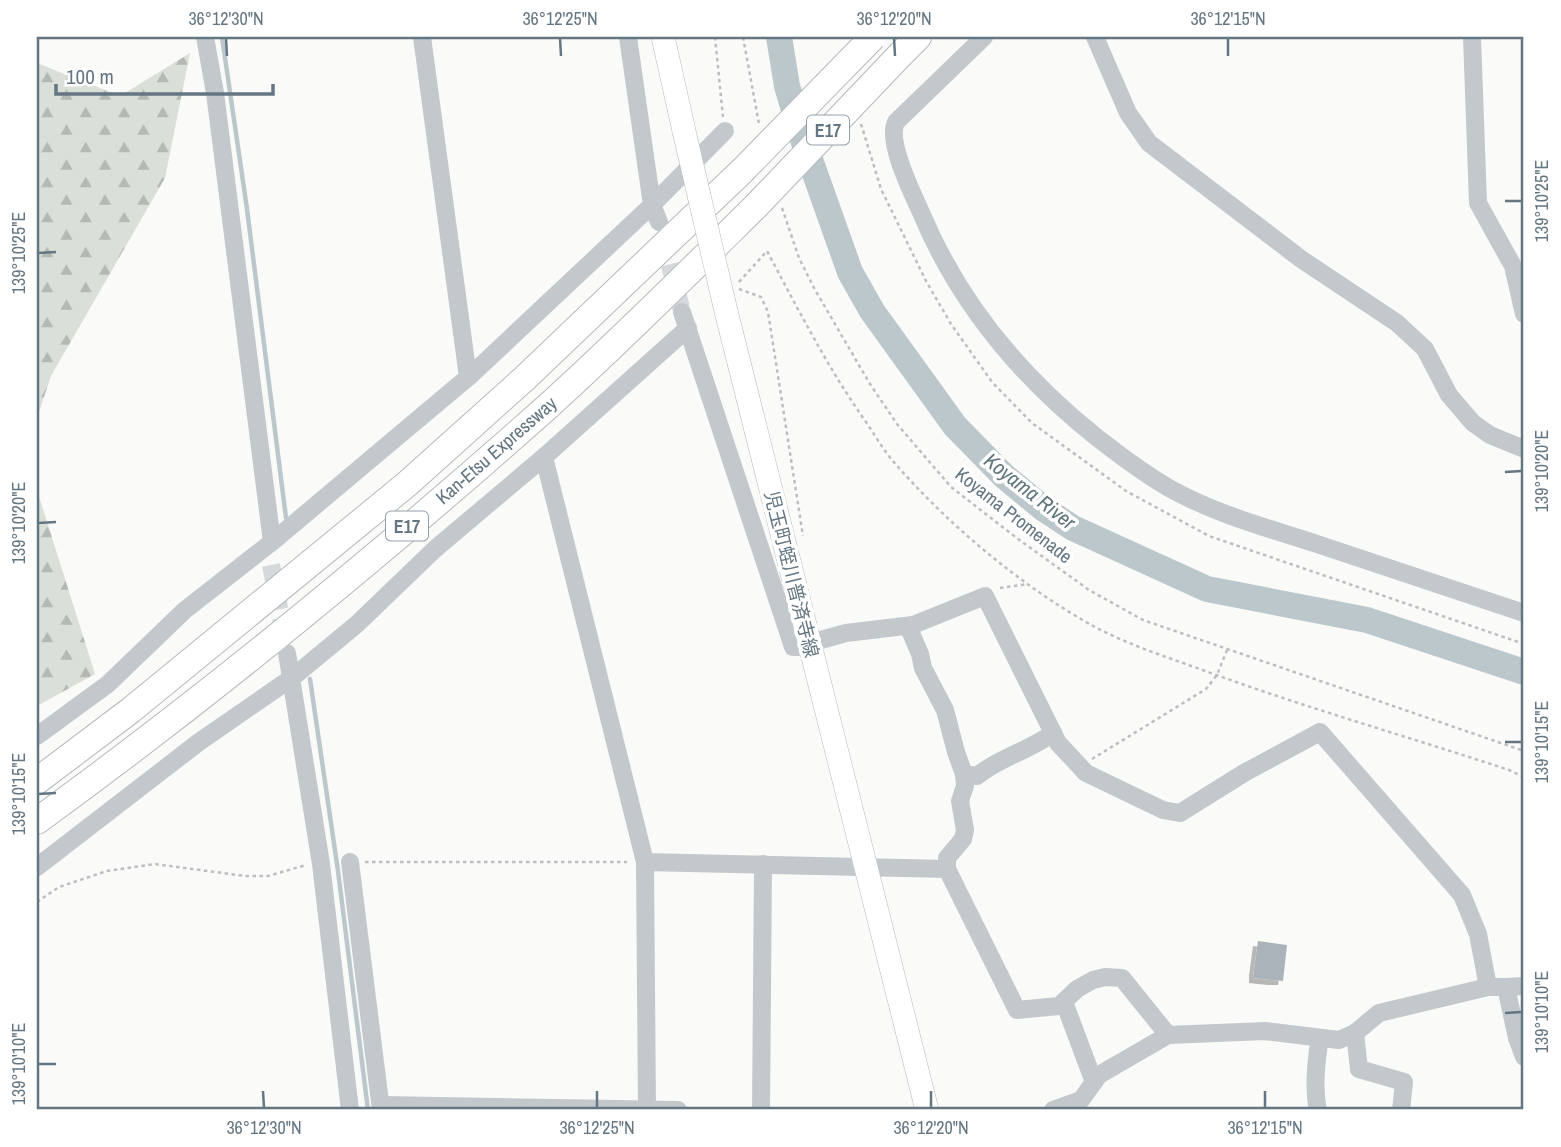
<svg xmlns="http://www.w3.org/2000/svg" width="1561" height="1147" font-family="'Archivo Narrow','Noto Sans JP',sans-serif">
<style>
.forest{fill:url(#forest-firs)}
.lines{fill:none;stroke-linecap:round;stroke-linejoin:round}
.stream{stroke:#bbc7cb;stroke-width:4.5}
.river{stroke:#bbc7cb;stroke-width:26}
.building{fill:#aab3b9;filter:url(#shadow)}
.minor-tunnel{stroke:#d5d9db;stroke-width:18;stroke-dasharray:18 9;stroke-linecap:butt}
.major-casing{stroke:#b5babe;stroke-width:24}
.highway-casing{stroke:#b4b9bd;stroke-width:28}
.path{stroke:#bbbfc2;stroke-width:2.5;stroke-dasharray:3.5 3.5;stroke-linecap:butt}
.minor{stroke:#c3c8cc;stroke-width:18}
.major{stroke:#fff;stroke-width:23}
.highway{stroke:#fff;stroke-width:26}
.major-bridge-casing{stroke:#b5babe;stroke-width:24;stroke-linecap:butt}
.highway-bridge-casing{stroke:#b4b9bd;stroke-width:28;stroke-linecap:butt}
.major-bridge{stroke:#fff;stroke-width:23}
.highway-bridge{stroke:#fff;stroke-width:26}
.ticks{fill:none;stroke:#657683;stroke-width:2.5}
.labels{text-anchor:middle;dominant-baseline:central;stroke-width:7;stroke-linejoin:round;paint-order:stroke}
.shield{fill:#fff;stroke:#939fa8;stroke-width:2}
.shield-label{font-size:18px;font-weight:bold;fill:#657683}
.street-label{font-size:19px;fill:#657683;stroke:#fff}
.water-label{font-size:21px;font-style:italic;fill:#60757c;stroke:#fff}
.neatline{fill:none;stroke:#657683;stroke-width:2.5}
.ticks-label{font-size:18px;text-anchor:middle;fill:#657683}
</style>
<defs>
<pattern id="forest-firs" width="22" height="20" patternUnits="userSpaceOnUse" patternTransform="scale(1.75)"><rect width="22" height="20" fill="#dadfd7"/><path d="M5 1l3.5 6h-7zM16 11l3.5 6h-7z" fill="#b4b9b4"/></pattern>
<filter id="shadow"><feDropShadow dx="-5" dy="5" stdDeviation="0" flood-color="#0004"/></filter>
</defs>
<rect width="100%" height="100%" fill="#fafaf8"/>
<g class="forest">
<path d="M190 53 165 178 51 376 37 418V63L120 96Z"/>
<path d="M37 490 95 674 37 706Z"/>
</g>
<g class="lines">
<g class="stream">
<path d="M222 37 247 209 286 518"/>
<path d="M310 679 338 871 368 1110"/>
</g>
<path class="river" d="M779 37 787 86 802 137 850 272 872 311 955 426 1004 476 1044 509 1073 528 1207 589 1367 620 1524 672"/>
</g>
<path class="building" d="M1258 941 1287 945 1283 981 1253 978Z"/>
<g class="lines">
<g class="minor-tunnel">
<path d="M663 238 682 312"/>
<path d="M271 565 285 639"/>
</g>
<defs>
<g id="major">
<path d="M663 37 684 131"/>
<path d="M726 311 927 1110"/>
</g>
<g id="highway">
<path d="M901 54 918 37"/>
<path d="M37 781 131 710 407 484 525 378 742 171"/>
<path d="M37 821C213 693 383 553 546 408 618 343 687 274 756 206"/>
</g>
</defs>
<use href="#major" class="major-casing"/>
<use href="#highway" class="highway-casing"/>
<g class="path">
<path d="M715 37 723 117"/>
<path d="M743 37 759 124"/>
<path d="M861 124 881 189 926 281 951 324 992 382 1032 423 1126 491 1209 536 1524 644"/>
<path d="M782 208 799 258 814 288 870 384 897 424 951 487 1018 539 1089 590 1143 620 1524 751"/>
<path d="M739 282 767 251C799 311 829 370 868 425 876 437 883 449 892 460 946 523 1022 587 1095 627 1131 646 1170 658 1208 672 1307 708 1409 737 1509 770L1524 777"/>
<path d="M739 289 761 297 768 312 803 536"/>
<path d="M1000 588 1028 584"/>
<path d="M1092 759 1206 689 1217 675 1227 650"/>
<path d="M365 862H627"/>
<path d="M37 902 59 887 107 871 155 864 245 876H268L306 865"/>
</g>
<g class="minor">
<path d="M205 37 215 93 272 542"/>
<path d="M422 37 468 377"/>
<path d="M628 37 652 205 659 222"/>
<path d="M984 37 896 122C886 142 914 196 923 217 961 306 1020 376 1095 436 1118 454 1143 473 1169 488 1215 514 1268 528 1317 544 1386 567 1455 590 1524 613"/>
<path d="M1095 37 1128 113 1149 143 1301 259 1397 323 1425 349 1449 395 1473 423 1490 435 1524 449"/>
<path d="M1472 37 1478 203 1513 266 1524 314"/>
<path d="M682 312 793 647H809L821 640 846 633 913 625 985 596 1058 743 1086 773 1163 810 1180 813 1244 773 1320 732 1462 895 1478 934 1488 987"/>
<path d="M544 457 645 862 647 1110"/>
<path d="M908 626 920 654 923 668 945 710 956 752 964 774 965 786 960 801 965 830 963 839 947 858V869"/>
<path d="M287 653 321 864 350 1110"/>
<path d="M37 736 108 684 185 610 272 542 472 374 652 205 725 131"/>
<path d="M964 774 977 776C1000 757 1029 751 1053 733"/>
<path d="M350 862 381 1110"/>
<path d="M645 862 947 869 1017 1010 1059 1006 1077 989 1093 980 1105 977 1122 978 1168 1035"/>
<path d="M37 867 199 742 293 677 357 624 435 549 544 457 688 328"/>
<path d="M1506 987 1524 986"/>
<path d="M1064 1002 1094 1082"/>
<path d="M1355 1033 1359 1069 1404 1082 1401 1110"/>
<path d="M381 1105 678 1110"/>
<path d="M761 1110 763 864"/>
<path d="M1053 1110 1081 1100 1099 1075 1168 1035 1265 1031 1339 1040 1355 1033 1379 1013 1488 987H1506L1517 1038 1524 1057"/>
<path d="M1318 1110C1313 1087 1316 1061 1320 1038"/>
</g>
<use href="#major" class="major"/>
<use href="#highway" class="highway"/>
<defs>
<path id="major-bridge" d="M684 131 726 311"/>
<g id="highway-bridge">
<path d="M742 171 873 37"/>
<path d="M756 206 901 54"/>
</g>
</defs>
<use href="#major-bridge" class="major-bridge-casing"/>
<use href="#highway-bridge" class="highway-bridge-casing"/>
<use href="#major-bridge" class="major-bridge"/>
<use href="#highway-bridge" class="highway-bridge"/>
</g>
<path class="ticks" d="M226 38 227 56M560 38 561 56M894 38 895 56M1228 38V56M1505 201H1522M38 253 56 252M1505 472 1522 471M38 523 56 522M1505 742H1522M38 794 56 793M1505 1013 1522 1012M38 1064H56M263 1091 264 1108M597 1091V1108M931 1091V1108M1265 1091V1108"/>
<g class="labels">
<g class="shield">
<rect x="807" y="115.5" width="42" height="29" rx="5"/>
<rect x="386" y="511.5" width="42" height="29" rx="5"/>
</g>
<g class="shield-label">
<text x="828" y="130">E17</text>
<text x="407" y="526">E17</text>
</g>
<g class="street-label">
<text transform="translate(496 450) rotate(-41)">Kan-Etsu Expressway</text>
<text transform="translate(1014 515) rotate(38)">Koyama Promenade</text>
<text transform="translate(792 574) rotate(76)">児玉町蛭川普済寺線</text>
</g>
<g class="water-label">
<text transform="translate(1030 491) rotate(38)">Koyama River</text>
</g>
</g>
<rect width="1561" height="1147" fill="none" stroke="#ffffff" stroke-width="77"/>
<path d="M56 84v10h217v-10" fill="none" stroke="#657683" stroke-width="3.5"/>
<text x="66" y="84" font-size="21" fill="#657683" stroke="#ffffff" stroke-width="5" paint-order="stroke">100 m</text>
<rect x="38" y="38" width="1484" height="1070" class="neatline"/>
<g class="ticks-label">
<text x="226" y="25">36°12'30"N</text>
<text x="560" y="25">36°12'25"N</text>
<text x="894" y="25">36°12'20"N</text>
<text x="1228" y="25">36°12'15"N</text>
<text transform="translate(1542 201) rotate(-90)" y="6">139°10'25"E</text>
<text transform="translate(19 253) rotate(-90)" y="6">139°10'25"E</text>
<text transform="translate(1542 471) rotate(-90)" y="6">139°10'20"E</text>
<text transform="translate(19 523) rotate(-90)" y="6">139°10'20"E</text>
<text transform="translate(1542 742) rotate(-90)" y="6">139°10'15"E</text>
<text transform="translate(19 794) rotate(-90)" y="6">139°10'15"E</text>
<text transform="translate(1542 1012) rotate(-90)" y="6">139°10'10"E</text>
<text transform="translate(19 1064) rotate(-90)" y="6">139°10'10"E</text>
<text x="264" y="1134">36°12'30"N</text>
<text x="597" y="1134">36°12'25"N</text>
<text x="931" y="1134">36°12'20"N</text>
<text x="1265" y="1134">36°12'15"N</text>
</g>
</svg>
